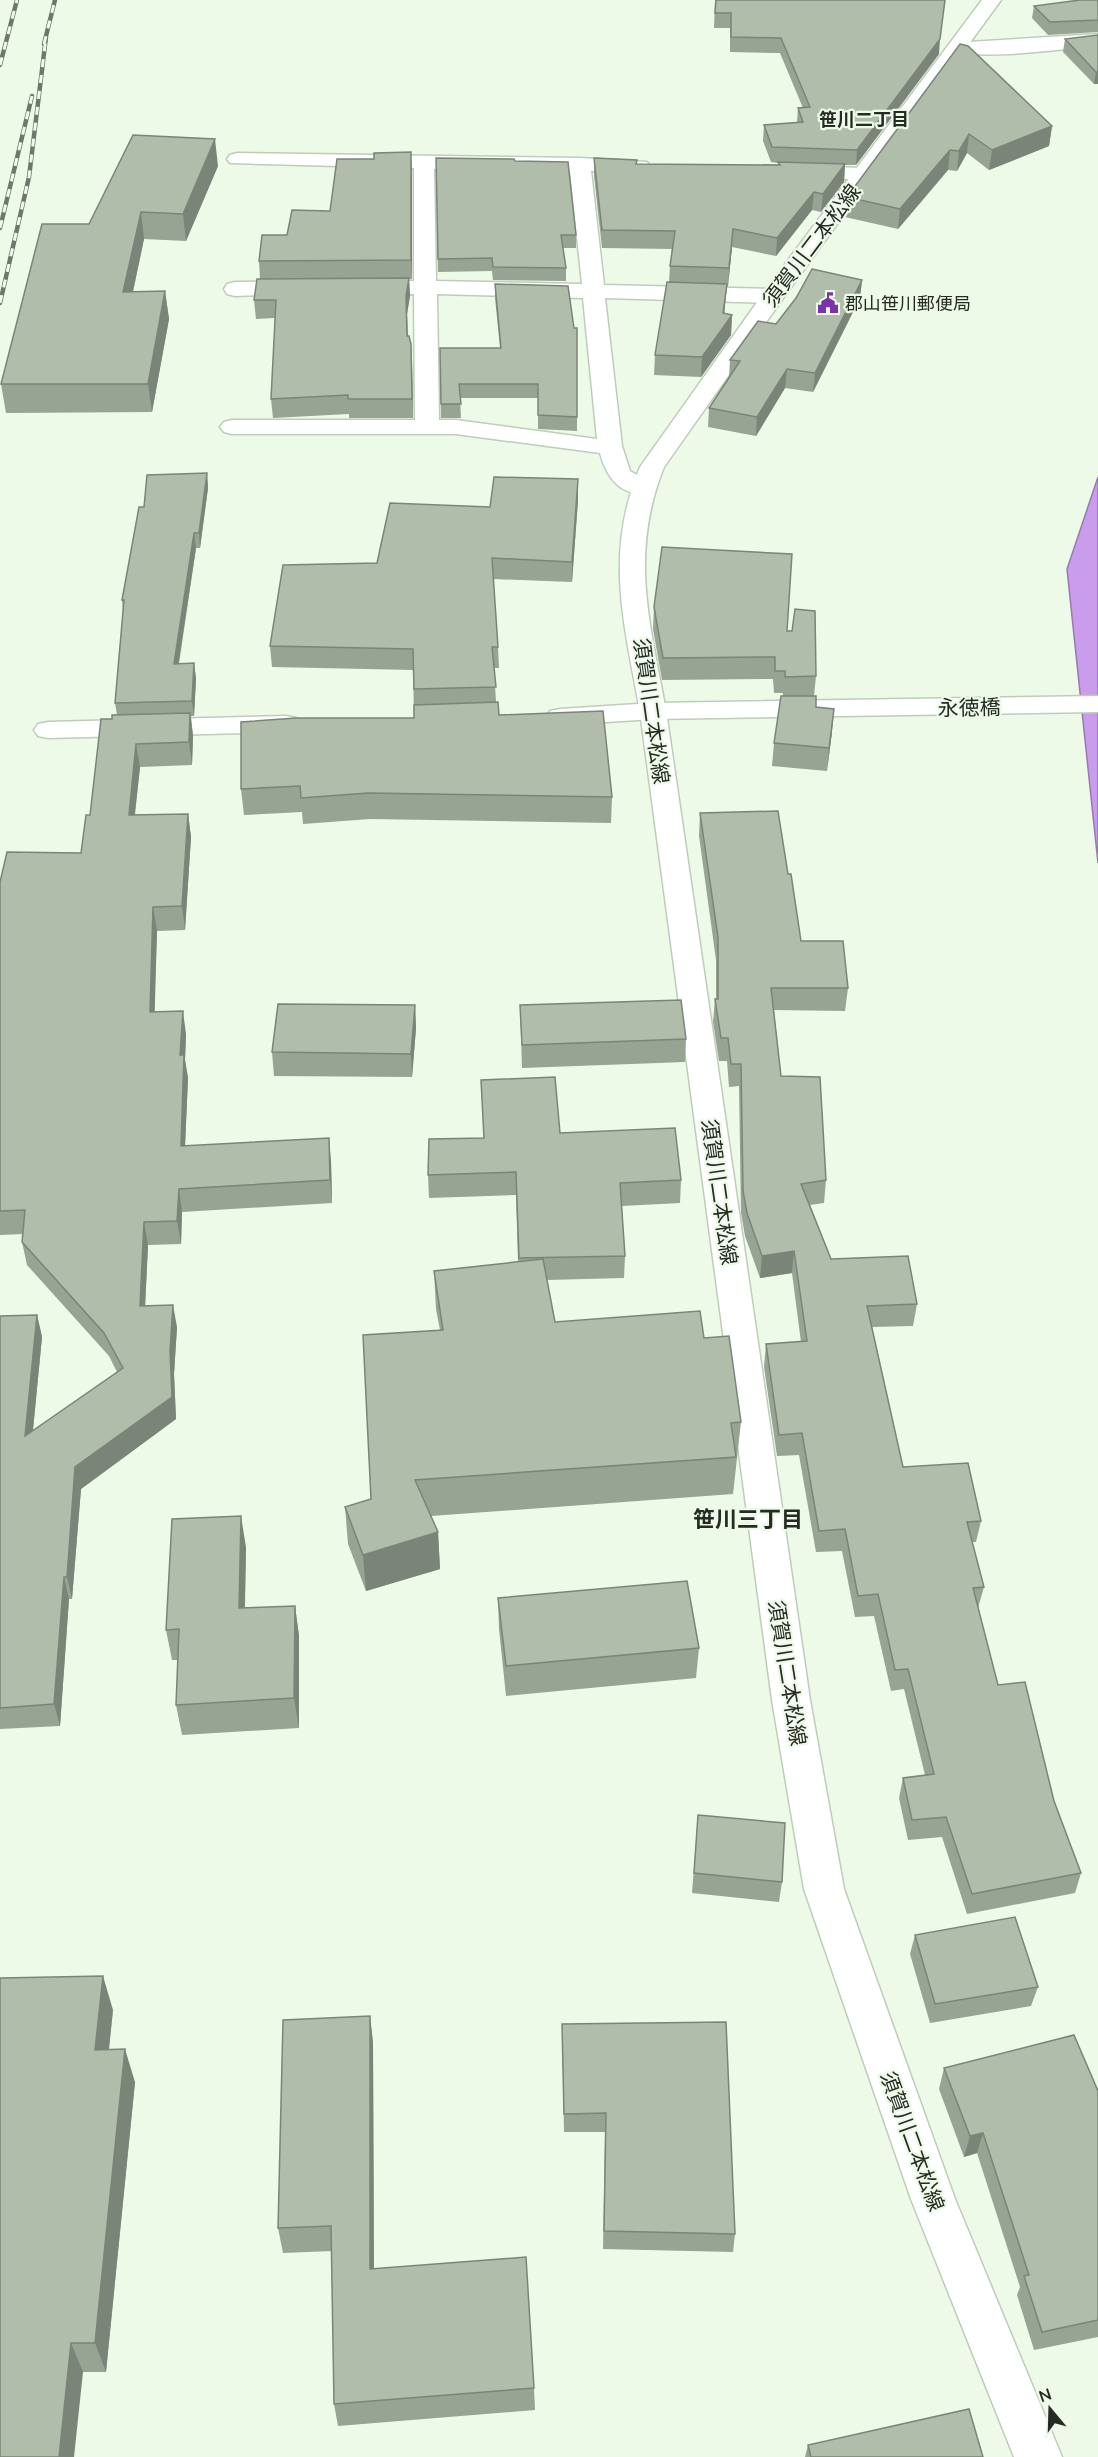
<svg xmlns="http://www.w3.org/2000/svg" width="1098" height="2457" font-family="Mulish,'Noto Sans JP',sans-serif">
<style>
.water{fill:#c99cec;stroke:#987ab0;stroke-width:1.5}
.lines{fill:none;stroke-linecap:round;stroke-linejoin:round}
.minor-casing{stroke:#bfccba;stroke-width:3}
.major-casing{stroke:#bfccba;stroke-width:3}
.minor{fill:#fff;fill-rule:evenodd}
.major{fill:#fff;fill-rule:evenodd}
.rail-casing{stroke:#6f776c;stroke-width:4.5}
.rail{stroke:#edfae8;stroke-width:3;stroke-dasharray:8;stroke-linecap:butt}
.wall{fill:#97a393}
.shaded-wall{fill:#7b8478}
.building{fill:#b0bdab;stroke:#7b8478;stroke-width:1.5}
.labels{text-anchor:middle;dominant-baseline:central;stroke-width:4.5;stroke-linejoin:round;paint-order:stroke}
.far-neighbourhood-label{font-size:18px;font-weight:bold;fill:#252a23;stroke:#edfae8}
.far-poi-label{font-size:18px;fill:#252a23;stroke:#edfae8;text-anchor:start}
.street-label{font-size:21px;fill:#252a23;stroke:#edfae8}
.neighbourhood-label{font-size:22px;font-weight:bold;fill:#252a23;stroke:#edfae8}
</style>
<rect width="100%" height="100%" fill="#edfae8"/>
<path class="water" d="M1098 477V863L1067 569Z"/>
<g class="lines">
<defs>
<g id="minor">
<path d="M1098 34V46C1058 49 989 60 952 51L949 47 952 43Z"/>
<path d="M237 153 580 158 647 162 650 166 647 170 640 172 591 171 604 285 773 289 781 291 784 296 781 301 773 303 605 298 622 446 630 471 650 482 653 487 650 492C622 499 606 477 600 453L456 434H232L224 432 220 427 224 422 232 420H415L414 294 363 295 355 293 352 288 355 283 363 281H414V168L230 163 227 159 230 155ZM434 169 570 171 582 284 436 281ZM437 294 583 298 597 439 456 420H439Z"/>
<path d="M800 166 864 168 871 170 874 174 871 178 864 180 793 176 790 172 793 168Z"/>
<path d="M300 281 308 283 311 288 308 293 235 296 227 294 224 289 227 284 235 282Z"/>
<path d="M1098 696V712L653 719 560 725 550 723 546 717 550 711 560 709 653 703Z"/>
<path d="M286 716 296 718 300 724 296 730 286 732 48 738 38 736 34 730 38 724 48 722Z"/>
</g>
<path id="major" d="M982 0H1001L781 301 664 467C629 554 650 623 666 711L810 1700 844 1889 955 2199 1062 2457H1014L911 2199 804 1889 772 1700 640 711C624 623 604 553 640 467L765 291Z"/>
</defs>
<use href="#minor" class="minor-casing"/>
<use href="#major" class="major-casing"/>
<use href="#minor" class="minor"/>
<use href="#major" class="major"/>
<defs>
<g id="rail">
<path d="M44 44 55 0"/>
<path d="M0 65 17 0"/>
<path d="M0 228 32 96"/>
<path d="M0 303 29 177 46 37"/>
</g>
</defs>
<use href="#rail" class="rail-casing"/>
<use href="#rail" class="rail"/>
</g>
<g class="wall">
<path d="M715 0 939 54 856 165H845L844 182 821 212 812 210 776 256 732 247 728 286H727L724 314 732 315 731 335 701 377 654 375 655 355 669 282 670 266 672 249 602 248 594 176V158L637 164 778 165V163L771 162 763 141 764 125 797 122 798 108H803L780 53 730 52V28H714Z"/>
<path d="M1098 0V32L1048 35 1032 18 1034 6Z"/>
<path d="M1098 35V84H1094L1063 52 1065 39Z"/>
<path d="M960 44 1052 126 1049 146 989 170 967 153 957 171 948 170 898 229 845 217 847 197Z"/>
<path d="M436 158 515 161 576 235V248H563L566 268V281L493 280 492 271 438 272Z"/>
<path d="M218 166 186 241 144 239 133 292 165 291 169 319 152 412 6 413 1 384 89 224Z"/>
<path d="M412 170V279H409L410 296 407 314 408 336 412 362 413 418H349V414L273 418 271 399 275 318 256 319 254 300 260 279 259 261 287 235 330 211Z"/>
<path d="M862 280 860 298 813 392 785 388 756 436 708 427 709 408 729 377 730 360 776 324Z"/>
<path d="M495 284 574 328H577V431L538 429V398H460L461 418H441L440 348H500L495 298Z"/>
<path d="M207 473 208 488 200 548H196L179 664 194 663 196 679 194 716H191L193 736 192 765 140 767 135 815 188 814 191 837 185 930 157 931 154 1012 186 1034 185 1060 188 1078 185 1146 331 1161 332 1203 182 1212 181 1244 148 1245 145 1306 177 1327 174 1374 176 1419 81 1489 72 1599H69L60 1726 0 1729V1316L37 1315 42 1337 33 1431 117 1372 109 1356 27 1265 22 1242 23 1234 0 1235V882L81 853 90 815 112 719 117 715 115 703 123 611 122 600 144 507Z"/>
<path d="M578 479V500L572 582 493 579 498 647 499 668H494L496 702 499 715 612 797 611 823 370 819 303 824 302 812 244 815 241 789 414 718 413 670 272 667 270 646 377 563 490 507Z"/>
<path d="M654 607 787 631 816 676 814 696 816 707 832 732 827 771 772 766 774 743 783 693H774L773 679 662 680 653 629Z"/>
<path d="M700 813 801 941 848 988 845 1011 774 1010 781 1076 826 1180 824 1203 810 1205 831 1259 917 1304 913 1326 872 1327 903 1467 981 1521 976 1542H972L984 1587 978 1608 998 1685 1054 1801 1081 1873 1075 1893 967 1914 942 1837 908 1840 899 1798 903 1778 925 1775 904 1689 891 1691 874 1616 855 1617 842 1551 816 1552 799 1455 777 1456 764 1367 766 1344 801 1342 792 1273 760 1278 745 1236 741 1213 739 1086 729 1087 727 1061H719L713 1022 715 999H716V960L699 836Z"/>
<path d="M415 1005 416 1028 412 1077 274 1076 272 1052Z"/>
<path d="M520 1005 686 1039 685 1062 522 1068Z"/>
<path d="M481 1080 560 1133 681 1180 680 1203 622 1206 625 1256 624 1278 547 1280 555 1322 704 1338 741 1422 733 1494 431 1516 438 1532 440 1569 366 1591 348 1544 345 1507 371 1499 440 1330 436 1309 434 1271 518 1262 516 1195 429 1198 428 1175 484 1138Z"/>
<path d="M246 1547 245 1608 295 1606 299 1636V1728L182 1735 176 1705 178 1660H172L166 1630Z"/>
<path d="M498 1598 699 1648 696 1678 506 1696 499 1629Z"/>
<path d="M698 1815 782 1882 779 1902 692 1893Z"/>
<path d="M915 1935 1038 1987 1031 2006 930 2023 910 1954Z"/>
<path d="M113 2010 109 2050 135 2082 106 2372H83L0 2457Z"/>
<path d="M370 2016 373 2043 374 2269 534 2388 535 2410 338 2426 334 2404 332 2251 283 2253 278 2228Z"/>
<path d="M562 2024 735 2234 733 2252 603 2249 605 2132H564Z"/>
<path d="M944 2068 1098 2091V2337L1034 2350 1017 2295 1020 2287 977 2153 964 2157 939 2089Z"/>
<path d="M808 2445 983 2457H805Z"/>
</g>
<g class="shaded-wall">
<path d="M940 39 939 54 856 165 857 150Z"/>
<path d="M1096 72H1098V84H1094Z"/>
<path d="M1052 126 1049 146 989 170 992 150Z"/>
<path d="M969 134 967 153 957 171 959 151Z"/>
<path d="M215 139 218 166 186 241 183 214Z"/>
<path d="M950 150 948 170 898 229 900 209Z"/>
<path d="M411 152 412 170V279L411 260Z"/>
<path d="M845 164 844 182 821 212 823 194Z"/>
<path d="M814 192 812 210 776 256 777 238Z"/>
<path d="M141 212 144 239 127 319 123 292Z"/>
<path d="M733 229 732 247 728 286 729 268Z"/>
<path d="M409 278 410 296 407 314 408 355 406 296Z"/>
<path d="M862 280 860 298 813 392 815 373Z"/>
<path d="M727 284 723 328 732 315 731 335 701 377 702 357 723 313Z"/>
<path d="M165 291 169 319 152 412 148 384Z"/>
<path d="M411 344 412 362 413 418 412 399Z"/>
<path d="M787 369 785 388 756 436 757 417Z"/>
<path d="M207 473 208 488 200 548 199 533Z"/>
<path d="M578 479V500L572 582V562Z"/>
<path d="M194 533 196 548 176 679 174 664Z"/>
<path d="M194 663 196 679 194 716 192 701Z"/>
<path d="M834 709 832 732 827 771 829 748Z"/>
<path d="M190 713 193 736 192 765 189 742Z"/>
<path d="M136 744 140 767 132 838 129 815Z"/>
<path d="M188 814 191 837 185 930 182 906Z"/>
<path d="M153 907 157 931 154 1036 150 1012Z"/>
<path d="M415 1005 416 1028 412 1077 411 1054Z"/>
<path d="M183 1011 186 1034 185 1060 188 1078 184 1170 181 1146 180 1055Z"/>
<path d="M329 1138 331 1161 332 1203 330 1180Z"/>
<path d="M179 1189 182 1212 181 1244 177 1221Z"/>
<path d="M144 1222 148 1245 144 1329 140 1306Z"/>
<path d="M794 1251 792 1273 760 1278 762 1256Z"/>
<path d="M173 1305 177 1327 174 1374 176 1419 81 1489 72 1599 67 1577 75 1467 170 1351Z"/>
<path d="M37 1315 42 1337 30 1459 25 1436Z"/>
<path d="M241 1516 246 1547 244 1638 239 1608Z"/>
<path d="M438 1532 440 1569 366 1591 363 1555Z"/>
<path d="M64 1577 69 1599 60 1726 54 1704Z"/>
<path d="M295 1606 299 1636V1728L294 1698Z"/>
<path d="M103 1976 113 2010 105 2083 95 2050Z"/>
<path d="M370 2016 373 2043 374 2293 370 2269Z"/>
<path d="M125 2049 135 2082 106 2372 95 2343Z"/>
<path d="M983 2133 977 2153 964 2157 970 2136Z"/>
<path d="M71 2343 83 2372 74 2457H59Z"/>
</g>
<g class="building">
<path d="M716 0H945L940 39 857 150 772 147 764 125 803 122 798 108 810 107 781 38 731 37V13H715Z"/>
<path d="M1080 0H1098V20L1050 22 1034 6Z"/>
<path d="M1098 35V72H1096L1065 39Z"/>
<path d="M960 44 968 46 1052 126 992 150 969 134 959 151 950 150 900 209 847 197Z"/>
<path d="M133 135 215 139 183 214 141 212 123 292 165 291 148 384H1L42 224H89Z"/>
<path d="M411 152V260L259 261 262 235H287L292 210 330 211 337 159H374V153Z"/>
<path d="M436 158 514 159 515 161 568 162 576 235H561L566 268 493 267 492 258 438 259Z"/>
<path d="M594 158 637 160 636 164 780 165 778 162 845 164 823 194 814 192 777 238 733 229 729 268 670 266 675 231 602 230Z"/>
<path d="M812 269 862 280 815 373 787 369 757 417 709 408 740 361 730 360 758 321 776 324 796 298Z"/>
<path d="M409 278 406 296 407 336H409L411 344 412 399H348V395L271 399 276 300H254L257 279Z"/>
<path d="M667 282 727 284 723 313 732 315 702 357 655 355Z"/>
<path d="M495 284 568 286 574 328H577V417L538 415V384H459L461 404H441L440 348H501Z"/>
<path d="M207 473 199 533H194L174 664 194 663 192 701 115 703 124 600H122L139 507H144L147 475Z"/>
<path d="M494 477 578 479 572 562 492 558 498 647H492L496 687 414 689 413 649 270 646 283 565 377 563 390 503 490 507Z"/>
<path d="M662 547 792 554 787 631H792L795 609 815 611 816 676 785 677V671H775V657L663 658 654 607Z"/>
<path d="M781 696H816V707L834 709 829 748 774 743Z"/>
<path d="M498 702 499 715 603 711 612 797 368 793 301 798 300 786 241 789V722L296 718H414V705Z"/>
<path d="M190 713 189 742 136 744 129 815 188 814 182 906 153 907 150 1012 183 1011 180 1055H184L181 1146 329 1138 330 1180 179 1189 177 1221 144 1222 140 1306 173 1305 170 1351 172 1397 75 1467 67 1577H64L54 1704 0 1708V1316L37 1315 25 1436 123 1368 104 1333 22 1242 25 1210 0 1211V882L7 852 81 853 86 815H90L101 719H112V715Z"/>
<path d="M778 811 788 874H791L801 941H843L848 988H771L781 1076 820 1077 826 1180 801 1184 831 1259 908 1256 917 1304 867 1306 903 1467 968 1463 981 1521 967 1522 984 1587 973 1588 998 1685 1025 1682 1054 1801 1081 1873 972 1894 946 1817 912 1820 903 1778 934 1774 908 1669 895 1670 878 1594 858 1596 845 1529 819 1531 802 1433 779 1435 766 1344 807 1341 794 1251 762 1256 747 1213 743 1191 741 1064H731L728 1038H721L715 999H718V937L700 813Z"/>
<path d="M681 1000 686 1039 522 1045 520 1005Z"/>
<path d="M278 1004 415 1005 411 1054 272 1052Z"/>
<path d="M555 1077 560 1133 675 1128 681 1180 620 1183 625 1256 519 1258 516 1172 428 1175 429 1139 484 1138 481 1080Z"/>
<path d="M543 1259 555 1322 700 1311 704 1338 729 1336 741 1422 731 1423 736 1457 415 1480 438 1532 363 1555 345 1507 371 1499 363 1335 443 1330 434 1271Z"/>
<path d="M241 1516 239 1608 295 1606 294 1698 176 1705 179 1629 166 1630 172 1519Z"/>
<path d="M687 1581 699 1648 506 1666 498 1598Z"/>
<path d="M698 1815 785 1823 782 1882 694 1873Z"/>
<path d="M1015 1917 1038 1987 935 2004 915 1935Z"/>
<path d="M103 1976 95 2050 125 2049 95 2343H71L59 2457H0V1978Z"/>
<path d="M370 2016V2269L526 2257 534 2388 334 2404 331 2226 278 2228 283 2020Z"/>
<path d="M726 2022 735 2234 604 2231 606 2113 564 2114 562 2024Z"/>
<path d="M1074 2035 1098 2091V2320L1042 2332 1024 2276 1029 2275 983 2133 970 2136 944 2068Z"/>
<path d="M969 2409 983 2457H811L808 2445Z"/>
</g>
<defs>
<symbol id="civic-bare" viewBox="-9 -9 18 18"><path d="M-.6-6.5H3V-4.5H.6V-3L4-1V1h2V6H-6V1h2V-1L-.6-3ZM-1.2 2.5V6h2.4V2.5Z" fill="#7a33a6" stroke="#edfae8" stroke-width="2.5" paint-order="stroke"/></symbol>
</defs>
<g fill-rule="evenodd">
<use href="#civic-bare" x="813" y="288" width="30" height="30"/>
</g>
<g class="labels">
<g class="far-neighbourhood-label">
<text x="864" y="119">笹川二丁目</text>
</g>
<g class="far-poi-label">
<text x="845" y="303">郡山笹川郵便局</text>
</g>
<g class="street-label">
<text transform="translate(811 245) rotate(-53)">須賀川二本松線</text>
<text transform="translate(969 707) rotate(-1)">永徳橋</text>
<text transform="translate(652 711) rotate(82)">須賀川二本松線</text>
<text transform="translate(720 1192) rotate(82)">須賀川二本松線</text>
<text transform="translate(788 1673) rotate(81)">須賀川二本松線</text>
<text transform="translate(913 2141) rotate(70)">須賀川二本松線</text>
</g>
<g class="neighbourhood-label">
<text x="748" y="1519">笹川三丁目</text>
</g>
</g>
<g transform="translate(1050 2409) rotate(341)" stroke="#edfae8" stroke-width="4.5" paint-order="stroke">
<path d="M0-4.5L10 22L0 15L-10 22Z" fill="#252a23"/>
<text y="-9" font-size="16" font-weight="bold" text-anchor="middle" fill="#252a23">N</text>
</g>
</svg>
